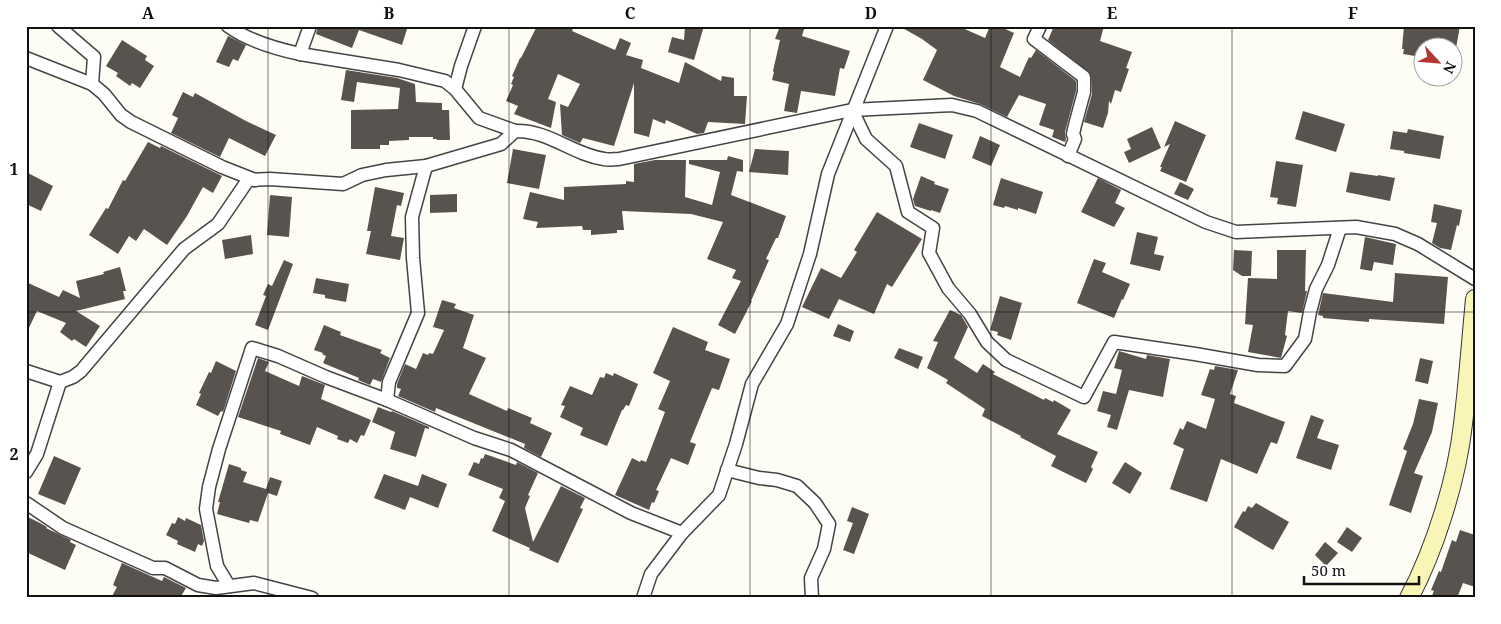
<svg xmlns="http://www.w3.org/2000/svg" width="1501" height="624" font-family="'Noto Serif',serif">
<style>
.building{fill:#58534e}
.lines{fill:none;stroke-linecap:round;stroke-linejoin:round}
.street-casing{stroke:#444;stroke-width:15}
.secondary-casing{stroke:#333;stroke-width:20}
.street{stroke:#fff;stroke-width:12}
.secondary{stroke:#f8f5b6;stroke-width:18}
.grid{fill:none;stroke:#111;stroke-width:1;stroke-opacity:0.55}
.neatline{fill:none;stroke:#111;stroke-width:2}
.grid-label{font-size:16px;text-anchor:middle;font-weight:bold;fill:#111}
</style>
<rect width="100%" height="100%" fill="#fefdf5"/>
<g class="building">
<path d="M318 26H408L402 45 359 30 352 48 316 34Z"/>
<path d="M537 26H574L572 31 615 50 620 38 631 43 626 55 643 60 641 68 679 83 685 62 721 81 722 76 734 78V96H747L745 124 708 122 704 133 697 134 666 120 665 124 653 119 649 137 634 133V83L614 146 583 138 580 143 562 135 560 104 568 107 580 84 558 74 548 99 556 102 551 128 514 114 518 106 506 101 513 85 511 84 514 77 512 76 520 58H521Z"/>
<path d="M685 26H704L694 60 668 52 672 37 684 40Z"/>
<path d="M780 26H805L802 36 850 51 844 69 840 68 835 96 801 91 797 113 784 111 789 84 772 80 774 72 773 71 780 40 775 39Z"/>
<path d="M899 26H958L985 38 990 26H999L1014 33 1000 67 1020 77 1029 57 1031 58 1036 50 1076 81V91L1065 132 1066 139 1065 142 1052 137 1054 130 1039 125 1046 104 1019 95 1007 117 980 104 954 96 923 80 937 50 922 39Z"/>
<path d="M1054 26H1104L1100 41 1132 52 1126 68 1129 69 1121 92 1115 90 1111 104 1109 101 1108 113 1103 128 1084 122 1092 94 1091 74 1048 40Z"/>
<path d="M1404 26H1460L1456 48H1423L1421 57 1403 54 1404 49H1402Z"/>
<path d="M228 36 246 45 238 61 233 59 229 67 216 62Z"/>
<path d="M122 40 147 56 145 60 154 66 140 88 132 83 130 86 116 76 118 73 106 66Z"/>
<path d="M346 70 397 78 415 84 416 102 442 103V110H449L450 140H437V139H433V137H409V140L389 141V145H380V149H351V110L398 109 400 88 357 82 354 102 341 100Z"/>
<path d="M183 92 193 97 195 93 246 121 276 135 265 156 229 138 220 157 171 133 178 118 172 115Z"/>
<path d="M1303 111 1345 124 1336 152 1295 139Z"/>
<path d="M1175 121 1206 135 1186 182 1160 171 1162 167H1160L1170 144 1164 147Z"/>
<path d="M919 123 953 135 945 159 910 147Z"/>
<path d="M1152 127 1161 148 1129 163 1124 152 1131 149 1127 139Z"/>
<path d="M1408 129 1444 136 1440 159 1404 153V151L1390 149 1393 131 1407 133Z"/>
<path d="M980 136 1000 145 991 166 972 158Z"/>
<path d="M148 142 160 148 161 146 222 176 213 193 203 187 187 216 167 245 144 229 136 241 129 236 118 254 89 235 106 208 108 209 123 180 125 181Z"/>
<path d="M513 149 546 155 539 189 507 183Z"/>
<path d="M755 149 789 151 788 175 749 172Z"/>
<path d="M728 156 743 160V172L737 171 731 195 786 216 778 238H776L766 259 769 260 751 301H752L735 334 718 325 741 281 732 278 736 270 707 259 723 222 691 214 622 211 624 230H617V233L591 235V230H583L582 226 536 228 538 222 523 219 530 192 564 200V187L626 184V181L634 182V164L655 160H686L685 197 712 205 720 172 689 164V160H727Z"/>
<path d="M1276 161 1303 165 1296 207 1277 204 1278 198 1270 197Z"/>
<path d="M26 172 53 186 41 211 26 204Z"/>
<path d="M1350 172 1378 176V175L1395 178 1390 201 1346 192Z"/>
<path d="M921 176 935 182 934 184 949 189 940 213 931 210V211L915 206 913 199Z"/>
<path d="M1001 178 1043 192 1036 214 1018 208V210L1005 206 1004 208 993 205Z"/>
<path d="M1098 178 1121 190 1115 203 1125 208 1114 227 1081 212Z"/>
<path d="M1180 182 1194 189 1188 200 1174 194Z"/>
<path d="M375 187 404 193 401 206 397 205 391 236 404 238 400 260 366 254 371 231H367Z"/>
<path d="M457 194V212L430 213V195Z"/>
<path d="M270 195 292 197 289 237 267 235Z"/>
<path d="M1434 204 1462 210 1459 226 1457 225 1451 250 1440 248 1432 243 1437 223 1431 222Z"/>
<path d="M877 212 922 239 892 287 887 284 874 314 839 299 829 319 802 307 821 268 841 278 857 252 854 250Z"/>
<path d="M1137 232 1158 237 1154 254 1164 256 1160 271 1130 264Z"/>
<path d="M251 235 253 254 225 259 222 240Z"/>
<path d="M1365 237 1396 244 1393 265 1374 262 1372 271 1360 269Z"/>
<path d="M1234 250 1252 251 1251 276H1242L1233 270Z"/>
<path d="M1277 250H1306L1305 291H1307L1302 313 1288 311 1285 335 1287 336 1281 358 1248 352 1253 325 1245 324 1248 278 1277 279Z"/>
<path d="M1094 259 1106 263 1102 272 1130 284 1123 300 1122 299 1114 318 1077 303Z"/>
<path d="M284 260 293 264 268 330 255 325 266 296 263 295 268 284 272 286Z"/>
<path d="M120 267 126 291H123L125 299 76 311 100 326 86 347 74 339 72 341 60 332 66 323 37 311 26 334V282L59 297 63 290 80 298 76 281 104 274 103 272Z"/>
<path d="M1395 273 1448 277 1444 324 1369 319V322L1323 318V316L1318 315 1323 293 1393 302Z"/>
<path d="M316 278 349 284 346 302 325 298V295L313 293Z"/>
<path d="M1000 296 1022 303 1011 340 997 335 998 332 990 330Z"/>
<path d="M442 300 456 304 454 308 474 315 463 348 486 358 469 394 507 411 508 408 532 418 530 423 552 433 541 457 524 448 525 444 436 408 435 412 398 396 401 389 397 388V384L405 364 416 369 423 353 428 355 429 353 433 354 444 330 433 327Z"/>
<path d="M950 310 961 315 968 327 954 358 977 373 983 364 995 372 993 374 1044 400 1045 398 1053 402 1054 400 1071 410 1057 434 1098 452 1091 467 1093 469 1086 483 1051 466 1056 456 1020 437 1021 436 982 416 985 409 946 383 948 380 927 368 938 342 933 341Z"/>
<path d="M838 324 854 331 850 342 833 336Z"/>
<path d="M324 325 341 332 340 335 382 350 380 353 390 358 381 382 373 379 370 385 358 380 359 378 323 363 326 356 322 354 323 353 314 350Z"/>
<path d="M673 327 708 342 705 350 730 359 719 390 712 388 690 442 696 444 688 465 671 458 656 490 659 491 654 503 652 502 649 510 615 495 632 458 640 462 641 460 646 462 665 412 658 409 670 381 653 373Z"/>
<path d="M899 348 923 357 918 369 894 358Z"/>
<path d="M1119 351 1146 359 1147 355 1170 359 1163 397 1129 390 1117 430 1107 427 1111 415 1097 411 1103 391 1116 394 1122 370 1114 368Z"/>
<path d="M258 358 269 362 265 371 299 386 302 376 325 385 321 399 371 420 364 436 361 435 357 443 350 439 348 443 337 439 338 436 317 427 310 445 280 434 281 431 238 417Z"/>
<path d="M1420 358 1433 361 1428 384 1415 381Z"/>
<path d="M216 361 236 371 223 412 221 411 218 416 196 405 201 394 199 393 209 372 211 373Z"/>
<path d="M1215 366 1238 370 1230 394 1236 396 1234 403 1285 422 1277 444 1271 442 1257 474 1221 459 1207 502 1170 489 1184 449 1173 444 1180 428 1183 430 1187 421 1206 429 1215 399 1201 395 1210 369 1214 370Z"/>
<path d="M606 373 613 376 614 373 638 384 629 406 626 405 623 410H622L607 446 580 435 583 428 560 417 565 406 561 405 570 386 592 395 600 377 604 378Z"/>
<path d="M1419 399 1438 403 1432 432 1414 473 1423 476 1411 513 1389 505 1407 451 1403 449 1413 424Z"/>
<path d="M378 407 391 412 392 411 429 427V429L425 428 416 457 390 449 395 432 372 422Z"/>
<path d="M1311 415 1324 420 1317 438 1339 445 1331 470 1296 458Z"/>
<path d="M485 454 516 465 517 462 538 473 528 495 530 496 525 508 533 542 561 486 585 498 580 508 583 509 558 563 529 550 530 548 492 531 505 501 499 498 503 489 468 475 474 462 479 464 481 458 483 459Z"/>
<path d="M54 456 81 468 65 505 38 494Z"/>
<path d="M1125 462 1142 473 1130 494 1112 483Z"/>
<path d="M229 464 241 468V470L247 472 243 482 266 489 270 477 282 481 277 496 268 493 258 522 250 520 249 523 217 514 220 502H218Z"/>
<path d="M384 474 418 486 422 474 447 484 438 508 410 497 405 510 374 498Z"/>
<path d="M1256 503 1289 522 1273 550 1234 527 1243 511 1245 512 1248 506 1252 508Z"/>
<path d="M852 507 869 514 854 554 843 550 853 523 847 521Z"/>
<path d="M26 516 40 523 47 527 46 528 71 540 70 542 76 545 65 570 26 552Z"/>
<path d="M178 517 185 521 186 518 201 525 204 541 202 546 198 544 195 552 177 544 178 541 166 535 172 523 175 524Z"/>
<path d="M1347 527 1362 538 1352 552 1337 542Z"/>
<path d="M1460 530 1475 535V587L1463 583 1457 598H1431L1434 591 1431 590 1439 571 1441 572 1452 540 1456 542Z"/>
<path d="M1325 542 1338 553 1326 566 1315 555Z"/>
<path d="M122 563 162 581 164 577 186 588 180 598H111L117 587 113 585Z"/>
</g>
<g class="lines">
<defs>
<g id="street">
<path d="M58 26 94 57 92 84"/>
<path d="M228 26C247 40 277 49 300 54"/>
<path d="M310 26 300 54 399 70 445 81 455 89 479 118 515 131"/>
<path d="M1040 26 1034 39 1084 77V92L1075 125 1073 134 1075 139 1068 156"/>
<path d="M26 58 92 84 104 94 121 115 131 122 222 167 255 180"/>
<path d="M455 89 461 66 475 26"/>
<path d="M852 110 866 139 896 166 908 212 933 228 929 253 948 288 970 314 987 342 1006 360 1084 397 1114 342 1195 354 1258 365 1285 366 1305 339 1310 312 1316 289 1328 265 1340 228"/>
<path d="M26 371 60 382 73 377 81 371 184 249 218 224 248 180 270 179 343 184 362 175 386 170 426 166 501 144 515 131C549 130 571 154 604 159 609 160 614 159 619 159L852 110 952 105 977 111 1206 222 1236 232 1356 227 1395 234 1418 244 1475 279"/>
<path d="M387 400 389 382 418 313 413 258 412 217 426 166"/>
<path d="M727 470 759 478 777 480 797 486 815 503 829 524 824 549 811 578 812 598"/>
<path d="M26 472 37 454 60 382"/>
<path d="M26 503 63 528 153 568H165L198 585 216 588 254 583 312 598"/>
<path d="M229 586 217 566 206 509 209 487 219 449 252 348 278 356 326 377 387 400 474 438 511 450 631 513 682 533"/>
<path d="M643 598 651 574 682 533 719 495 736 444 752 384 787 324 810 254 828 174 887 26"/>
</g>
<path id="secondary" d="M1409 598C1435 549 1457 479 1463 424 1468 383 1471 341 1475 299"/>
</defs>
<use href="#street" class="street-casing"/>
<use href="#secondary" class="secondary-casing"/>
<use href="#street" class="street"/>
<use href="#secondary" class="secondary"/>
</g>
<path class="grid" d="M268 26V598M509 26V598M750 26V598M991 26V598M1232 26V598M26 312H1475"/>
<rect width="1501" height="624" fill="none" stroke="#ffffff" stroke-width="55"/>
<g transform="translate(1438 62) rotate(116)"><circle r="24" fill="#ffffff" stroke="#a0a0a0"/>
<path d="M0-4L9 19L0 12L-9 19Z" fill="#b63634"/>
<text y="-8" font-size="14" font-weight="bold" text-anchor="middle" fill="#111111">N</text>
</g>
<path d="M1304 576v8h115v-8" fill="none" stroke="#111111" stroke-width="2.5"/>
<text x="1311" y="576" font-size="15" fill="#111111" stroke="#ffffff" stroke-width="4" paint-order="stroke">50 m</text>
<rect x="28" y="28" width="1446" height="568" class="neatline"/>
<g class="grid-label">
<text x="148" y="19">A</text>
<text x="389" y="19">B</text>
<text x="630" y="19">C</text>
<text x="871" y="19">D</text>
<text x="1112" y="19">E</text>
<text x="1353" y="19">F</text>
<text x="14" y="175">1</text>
<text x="14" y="460">2</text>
</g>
</svg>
